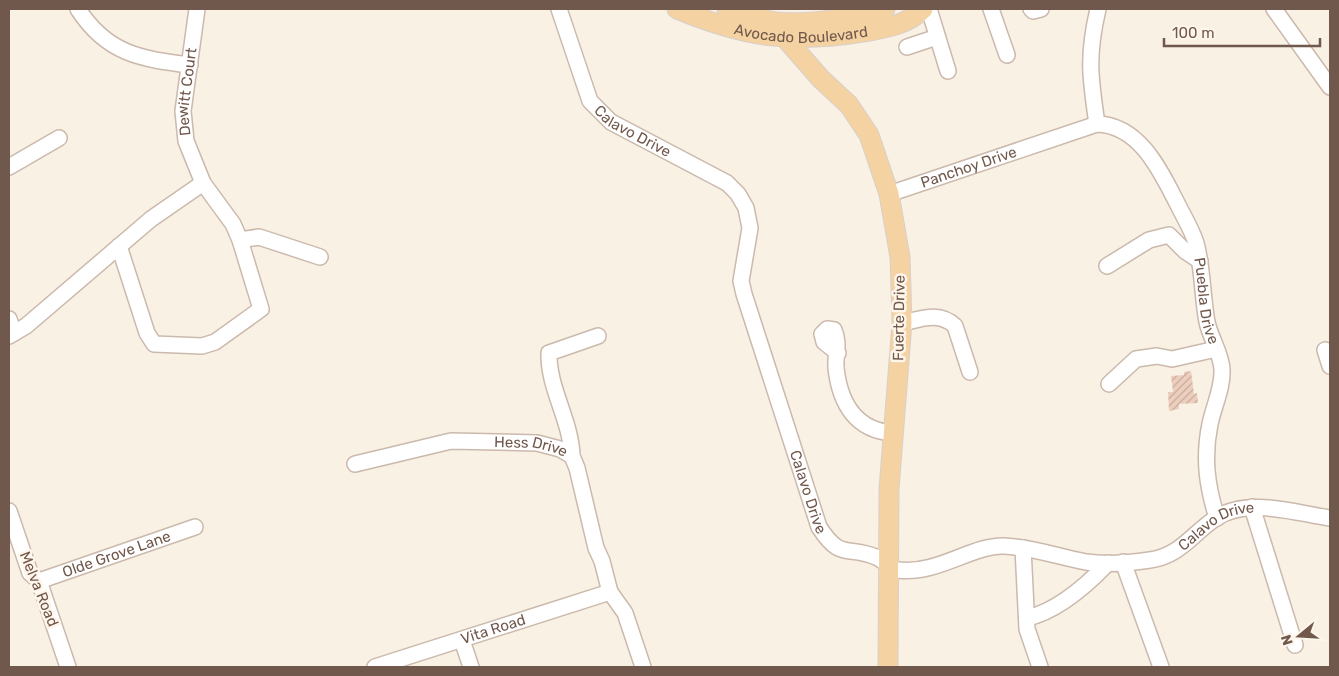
<svg xmlns="http://www.w3.org/2000/svg" width="1339" height="676" font-family="Rubik,sans-serif">
<style>
.building{fill:url(#building-hatch)}
.lines{fill:none;stroke-linecap:round;stroke-linejoin:round}
.minor-casing{stroke:#cbb9ac;stroke-width:18}
.major-casing{stroke:#d7d0cd;stroke-width:21}
.minor{stroke:#fff;stroke-width:15}
.major{stroke:#f4d2a2;stroke-width:19}
.labels{text-anchor:middle;dominant-baseline:central;stroke-width:5;stroke-linejoin:round;paint-order:stroke}
.street-label{font-size:15px;fill:#71584c;stroke:#fef5eb}
</style>
<defs>
<pattern id="building-hatch" width="6" height="6" patternUnits="userSpaceOnUse" patternTransform="scale(1.25)"><rect width="6" height="6" fill="#eecfbe"/><path d="M-1 1l2-2M0 6l6-6M5 7l2-2" fill="none" stroke="#c5ab9d"/></pattern>
</defs>
<rect width="100%" height="100%" fill="#faf1e5"/>
<path class="building" d="M1191 371 1194 394 1197 393 1198 403 1179 404V409L1169 411 1168 392H1173L1171 376 1184 375V372Z"/>
<g class="lines">
<defs>
<g id="minor">
<path d="M78 9C107 54 141 59 190 65"/>
<path id="s1" d="M559 9 590 101 611 122 727 183 738 194 746 208 750 228 741 281 744 294 819 527C841 561 847 545 876 557 884 560 890 569 898 570 937 575 972 545 1004 546 1032 547 1059 557 1086 562 1106 565 1130 563 1150 560 1180 556 1193 533 1216 518 1248 497 1295 513 1330 518"/>
<path d="M929 9 948 71"/>
<path d="M991 9 1007 55"/>
<path d="M1031 9 1033 11 1041 9"/>
<path d="M1274 9 1330 87"/>
<path d="M907 47 937 37"/>
<path d="M1097 124C1090 77 1087 56 1098 9"/>
<path d="M9 167 59 138"/>
<path id="s2" d="M889 194 1097 124C1140 125 1161 172 1178 205 1184 217 1192 230 1196 243 1203 269 1202 295 1207 322 1210 337 1221 353 1222 369 1223 388 1214 405 1210 424 1203 458 1207 486 1217 518"/>
<path d="M240 240 259 237 320 257"/>
<path id="s3" d="M119 246 147 333 154 344 202 346 215 342 261 309 240 240 233 224 203 183 186 141 183 111 197 9"/>
<path d="M1107 266 1149 240 1169 235 1185 251 1200 261"/>
<path d="M9 319 14 333"/>
<path d="M902 323C921 319 939 311 955 326L970 372"/>
<path d="M9 336 26 326 151 219 203 183"/>
<path d="M1325 350 1330 366"/>
<path d="M838 353 824 342 822 334 827 329 834 330C840 344 835 354 836 368 840 404 856 431 894 433"/>
<path d="M1109 384 1136 359 1157 356 1172 359 1216 349"/>
<path d="M572 456C571 420 548 388 549 353L598 336"/>
<path id="s4" d="M355 464 451 441 537 443 560 449 572 456 577 468 596 548 602 561 610 592 625 613 643 667"/>
<path d="M1252 507 1295 645"/>
<path d="M9 511 30 573 39 581 68 667"/>
<path d="M1023 548 1027 629 1040 667"/>
<path d="M1123 562 1161 667"/>
<path id="s5" d="M39 581 195 527"/>
<path d="M1027 618C1058 611 1086 586 1108 563"/>
<path d="M462 640 471 667"/>
<path id="s6" d="M375 667 610 592"/>
</g>
<g id="major">
<path id="s7" d="M677 9C744 37 792 44 864 32 886 28 907 25 923 9"/>
<path d="M727 9C743 13 760 20 776 22 812 25 851 18 885 9"/>
<path d="M786 39 821 79 849 105 869 135 889 194 900 257 902 323 889 489 888 667"/>
</g>
</defs>
<use href="#minor" class="minor-casing"/>
<use href="#major" class="major-casing"/>
<use href="#minor" class="minor"/>
<use href="#major" class="major"/>
</g>
<g class="labels">
<g class="street-label">
<text stroke="none"><textPath href="#s7" startOffset="128">Avocado Boulevard</textPath></text>
<text stroke="none"><textPath href="#s3" startOffset="458">Dewitt Court</textPath></text>
<text stroke="none"><textPath href="#s1" startOffset="150">Calavo Drive</textPath></text>
<text stroke="none"><textPath href="#s2" startOffset="84">Panchoy Drive</textPath></text>
<text stroke="none"><textPath href="#s2" startOffset="441">Puebla Drive</textPath></text>
<text transform="translate(899 318) rotate(-89)">Fuerte Drive</text>
<text stroke="none"><textPath href="#s4" startOffset="179">Hess Drive</textPath></text>
<text stroke="none"><textPath href="#s1" startOffset="585">Calavo Drive</textPath></text>
<text stroke="none"><textPath href="#s1" startOffset="1049">Calavo Drive</textPath></text>
<text stroke="none"><textPath href="#s5" startOffset="82">Olde Grove Lane</textPath></text>
<text transform="translate(39 589) rotate(68)">Melva Road</text>
<text stroke="none"><textPath href="#s6" startOffset="124">Vita Road</textPath></text>
</g>
</g>
<rect width="1339" height="676" fill="none" stroke="#71584c" stroke-width="20"/>
<g transform="translate(1299 636) rotate(252)" stroke="#fef5eb" stroke-width="4" paint-order="stroke">
<path d="M0-4L9 19L0 12L-9 19Z" fill="#71584c"/>
<text y="-8" font-size="14" font-weight="bold" text-anchor="middle" fill="#71584c">N</text>
</g>
<path d="M1164 38v8h156v-8" fill="none" stroke="#71584c" stroke-width="2.5"/>
<text x="1172" y="38" font-size="15" fill="#71584c" stroke="#fef5eb" stroke-width="4" paint-order="stroke">100 m</text>
</svg>
